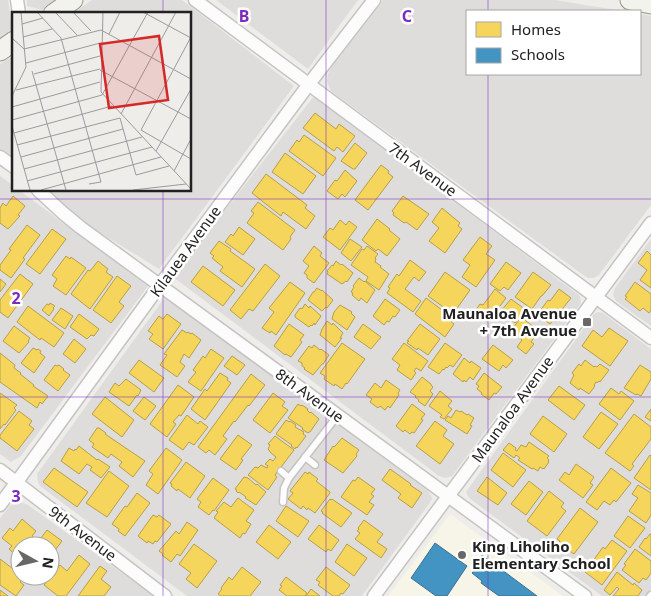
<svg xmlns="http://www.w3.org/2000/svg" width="651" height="596" font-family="'Noto Sans',sans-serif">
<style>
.residential{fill:#dedddb;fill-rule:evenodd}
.education{fill:#f6f5e8}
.homes{fill:#f6d55c;stroke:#b69f4a}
.schools{fill:#4393c3;stroke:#397192}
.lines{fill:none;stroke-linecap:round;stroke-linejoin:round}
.lane-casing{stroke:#c5c4c2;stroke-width:9}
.street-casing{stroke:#c5c4c2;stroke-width:15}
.secondary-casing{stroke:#959784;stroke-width:21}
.lane{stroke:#fdfcfc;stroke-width:6}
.street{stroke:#fdfcfc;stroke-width:12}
.secondary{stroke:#f3f3ed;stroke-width:19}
.grid{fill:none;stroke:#7b2cbf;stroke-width:1;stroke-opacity:0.55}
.poi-dot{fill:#696867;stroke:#fff;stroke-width:2}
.labels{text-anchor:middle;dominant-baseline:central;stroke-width:5;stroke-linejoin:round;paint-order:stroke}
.street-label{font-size:15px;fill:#212121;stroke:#fff}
.poi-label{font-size:15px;font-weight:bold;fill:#212121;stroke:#fff;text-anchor:end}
.inset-road{fill:none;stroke:#9d9b9a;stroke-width:1}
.view{fill:#d62828;fill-opacity:0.15;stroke:#d62828;stroke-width:2.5}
.inset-edge{fill:none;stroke:#212121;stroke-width:2.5}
.grid-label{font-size:16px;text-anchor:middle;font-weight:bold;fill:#7b2cbf;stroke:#fff;stroke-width:5;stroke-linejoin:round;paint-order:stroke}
</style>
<rect width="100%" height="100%" fill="#efedea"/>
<g class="residential">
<path d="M0 0H8L13 33 0 42Z"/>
<path d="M27 0H61L47 11 27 6Z"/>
<path d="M92 0H182L294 86 159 269 86 224 44 190H190V14H72Z"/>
<path d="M216 0H358L308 69Z"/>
<path d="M383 0H555L622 11H467V74H640V14L651 16V205L599 275 594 278H588L582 274 332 92 329 87 327 81 328 74 332 66Z"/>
<path d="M14 55V165L0 154V64Z"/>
<path d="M314 96 580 296 581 303 452 476 446 478 439 476 173 277Z"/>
<path d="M0 176 14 186V190H19L148 286 21 456 11 462 0 454Z"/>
<path d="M651 239V326L616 301 613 295 615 288Z"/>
<path d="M165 297 427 490 431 495 432 499 429 504 362 596H187L40 486 38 482 37 474Z"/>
<path d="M598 312 603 313 651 349V596H602L469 498 466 492 594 314Z"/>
<path d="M18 502 23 503 28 505 154 596H0V518L10 506ZM20 546H50V576H20Z"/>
</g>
<path class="education" d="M450 514 563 596H388Z"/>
<g class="homes">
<path d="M315 113 336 129 339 124 355 136 343 152 337 147 334 151 303 128Z"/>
<path d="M304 135 336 158 323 176 289 151 297 140 299 142Z"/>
<path d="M355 143 367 153 355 169H353L341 161Z"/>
<path d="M285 153 316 176 303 194 272 172Z"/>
<path d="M381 165 389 171 388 173 393 177 368 210 355 200Z"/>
<path d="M345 170 357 181 345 197 342 194 338 199 327 191 335 180 337 181Z"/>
<path d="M266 174 307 205 305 208 315 216 306 229 283 212 281 216 252 193Z"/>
<path d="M13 196 25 206 18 215 20 216 8 229 0 223V208L3 203 6 206Z"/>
<path d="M403 196 429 214 417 230 406 222 404 223 393 215 394 213 392 211Z"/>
<path d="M258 202 295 230 290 237 291 239 283 250 247 223 254 213 251 211Z"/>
<path d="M442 208 460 223 458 226 462 229 445 253 429 241 439 228 432 222Z"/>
<path d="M377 219 390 229 389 230 400 239 387 256 378 249 376 251 362 240Z"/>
<path d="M340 220 346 225 349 221 357 227 340 250 323 237 330 228 333 230Z"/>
<path d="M27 225 40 235 23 258 25 259 11 278 0 270V265L11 250 9 249Z"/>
<path d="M239 227 255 239 243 255 225 242 231 234 233 236Z"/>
<path d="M52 229 66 239 40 274 26 264Z"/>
<path d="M480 237 492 246 486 254 495 260 476 287 462 277 470 265 463 260Z"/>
<path d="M350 239 362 247 351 261 341 253Z"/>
<path d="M219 241 231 249 230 251 255 269 242 287 220 271 223 267 212 258 214 256 210 253Z"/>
<path d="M314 246 322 253 320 256 329 263 314 283 307 278V275L304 273 309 266 303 261Z"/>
<path d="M367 246 378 254 375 258 376 259 375 262 381 266 380 267 389 274 379 290 366 281 368 277 351 265 362 249 364 250Z"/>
<path d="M647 251 651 255V288L640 280 647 270 638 263Z"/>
<path d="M66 256 70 259 71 257 86 268 66 295 53 286 57 279 52 275Z"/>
<path d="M410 260 426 272 419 281 414 277 405 289 421 301 413 312 387 293 390 288 388 287 397 274 399 276Z"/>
<path d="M98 261 108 269 106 272 113 277 90 309 71 294 88 270 90 271Z"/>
<path d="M336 261 341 265 342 264 353 273 347 282 346 281 342 284 327 274 328 272 327 271 332 265 333 266Z"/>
<path d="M506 262 521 273 508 290 504 287 500 291 490 284Z"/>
<path d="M265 264 280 276 253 311 249 309 241 319 230 310Z"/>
<path d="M203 266 235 290 223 306 191 282Z"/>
<path d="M445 272 470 290 453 314 428 296Z"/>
<path d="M533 272 551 285 542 296H541L532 309 515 297Z"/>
<path d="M20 274 33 284 8 318 0 312V300Z"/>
<path d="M117 276 131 286 119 302 124 306 111 323 93 310Z"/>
<path d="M359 278 364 282 365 281 375 290 367 303 361 298 359 301 352 295 353 293 351 292 354 287 353 286Z"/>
<path d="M0 279 6 284 0 292Z"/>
<path d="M290 282 305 293 276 335 271 331 270 333 262 328 274 312 269 308Z"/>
<path d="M635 282 651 294V310L649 313 643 308 640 311 625 299 627 297 625 296Z"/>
<path d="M317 288 322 291V290L333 300 327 308 326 307 322 311 308 300 313 292H314Z"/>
<path d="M495 289 506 298 488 322 475 311 480 304 483 305Z"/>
<path d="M559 289 571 298 560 312 563 313 556 322 553 320 550 324 537 315 548 300 550 301Z"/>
<path d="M426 298 450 316 448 319 454 324 445 337 415 314Z"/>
<path d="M385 299 400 310 395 317 393 316 389 322 387 321 384 325 373 316Z"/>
<path d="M511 299 526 310 515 323 500 312Z"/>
<path d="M50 303 55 306 53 308 54 309 49 316 42 310 47 304 49 305Z"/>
<path d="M305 304 309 308 310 306 321 316 315 325 314 323 312 326 311 325 309 327 295 317V315L300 308 302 309Z"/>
<path d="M340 305 352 312 351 313 355 317 347 330 332 319 334 312Z"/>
<path d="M28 306 64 333 54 347 41 338 40 340 17 322Z"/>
<path d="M61 308 73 316 65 329 52 320Z"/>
<path d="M79 314 99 329 94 336 91 335 87 339 70 327Z"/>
<path d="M167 314 181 324 163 349 149 339 153 334 148 331 159 316 163 319Z"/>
<path d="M521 317 539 331 531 342 534 344 526 354 517 347 522 340 511 331Z"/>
<path d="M327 321 332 325 333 323 343 333 340 338H342L335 347 320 335 322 329Z"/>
<path d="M289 324 304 335 300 340 302 342 291 357 286 354 285 355 274 346Z"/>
<path d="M363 324 381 337 371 349 354 337Z"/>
<path d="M420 324 440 339 428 355 418 348 417 350 407 343 409 341H407Z"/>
<path d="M14 326 30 338 28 341 29 342 19 353 3 341Z"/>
<path d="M609 328 628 341 610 366 582 346 593 330 602 337Z"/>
<path d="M182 330 187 333 188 332 191 334 192 333 201 340 189 358 184 354 180 362 185 366 177 377 160 365 167 355 164 354Z"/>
<path d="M74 339 86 349 75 363 63 354Z"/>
<path d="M342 343 365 359 347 384 346 383 342 389 335 384 334 386 324 379 325 376 320 373Z"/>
<path d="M404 343 428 361 421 371 416 368 414 371 416 373 411 380 397 370 400 365 392 359Z"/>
<path d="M445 343 462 355 453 367 450 365 447 368 446 367 444 370 443 369 439 374 428 367Z"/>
<path d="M314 345 320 350 321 349 329 355 323 364H322L313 375 304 369 305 368 302 366V363L298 361 309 346 312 348Z"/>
<path d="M493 345 513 360 506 368 503 365 499 371 482 359Z"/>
<path d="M33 348 37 350 38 349 41 351 40 353 45 357 34 373 21 363Z"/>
<path d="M211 349 224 358 201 391 188 382 196 372 193 370 203 356 205 358Z"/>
<path d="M0 353 15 365 14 368 21 373 20 374 34 385 33 386 48 396 42 404 40 402 37 408 0 382Z"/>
<path d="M232 356 245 365 237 375 224 366Z"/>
<path d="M464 358 470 363 471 361 481 368 473 380 470 377 466 382 464 380 463 382 453 374Z"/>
<path d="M139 360 164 378 154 392 129 373Z"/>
<path d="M585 360 594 367 595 366 597 367 600 364 609 370 600 382 599 381 597 383 596 382 594 385 595 386 589 394 580 388 579 390 570 383 574 375 572 373 579 364 581 366Z"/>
<path d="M55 365 57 366 59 365 64 369 63 370 70 375 58 391 44 380Z"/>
<path d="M640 365 651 372V379L641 396 637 394 636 395 624 388Z"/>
<path d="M220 373 228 378 227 380 231 383 205 420 191 409 205 389 207 391Z"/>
<path d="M484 373 502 387 496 394 494 393 489 400 481 394 482 393 477 389 479 386 476 384Z"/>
<path d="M251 374 265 385 249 406 248 405 235 422 234 421 223 436 227 439 215 455 209 450 206 453 198 447Z"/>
<path d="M422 377 431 384V385L433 387 430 391 433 394 425 406 418 401 419 400 415 397 416 396 410 392Z"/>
<path d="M126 379 141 390 138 396 137 395 129 406 109 392 115 383 119 386Z"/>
<path d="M386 380 400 390 398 393 399 395 390 408 388 406 385 410 380 406 378 408 370 402 372 399 366 395 375 383 381 388Z"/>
<path d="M178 385 194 397 181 416 179 415 173 422 176 424 167 437 150 424Z"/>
<path d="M559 386 585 405 574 420 548 400Z"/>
<path d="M611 388 619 394 621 391 634 401 620 420 599 404Z"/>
<path d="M440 391 452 401 448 406 452 409 444 419 440 417 442 415 429 406Z"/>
<path d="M0 393 17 405 14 408 16 410 5 425 4 424 0 429Z"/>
<path d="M273 393 285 402 282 406 288 410 270 433 253 420Z"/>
<path d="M105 397 134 420 122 437 92 414Z"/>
<path d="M144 397 156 406 145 420 133 411Z"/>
<path d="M298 404 301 406 302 405 308 409 307 410 310 413 311 412 319 419 310 432H309L308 433 302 429 303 428 288 418Z"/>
<path d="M412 404 425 414 421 419 423 420 414 433 412 432 410 434 405 430 403 432 396 426Z"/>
<path d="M651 409V421L645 417Z"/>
<path d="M456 410 460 412 461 411 467 415 468 414 474 418 470 425 472 426 467 434 445 420 448 416 451 418Z"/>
<path d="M19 411 32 421 29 425 34 429 17 451 0 438V435Z"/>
<path d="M601 412 618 424 599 449 583 437Z"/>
<path d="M634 414 651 427V439L632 464 634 466 630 471 605 453Z"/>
<path d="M187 415 198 424 200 421 208 427 194 445 189 442 183 450 169 440Z"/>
<path d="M543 416 567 434 554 452 530 434Z"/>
<path d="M286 420 289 422 290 421 296 425 295 427 304 432 303 434 306 436 297 448 296 447 295 449 291 446 292 445 276 434Z"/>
<path d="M435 421 447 430 443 436 454 444 440 464 416 446Z"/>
<path d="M97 428H99L106 433 105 434 145 461 133 477 119 466 122 462 111 454 108 458 92 447 94 444 89 440Z"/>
<path d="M238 435 252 445 241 459 243 460 236 470 220 459Z"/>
<path d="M275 436 294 450 275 475 277 477 268 490 248 475 255 467 258 468 261 465 267 468 268 466 265 464 270 459 273 461 276 457 271 453 268 449 270 445 268 444Z"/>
<path d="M342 438 359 450 356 454 357 456 343 473 324 460 333 446 334 447 337 444Z"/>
<path d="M529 442 549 456 547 458 549 460 548 461 549 462 544 469V468L543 469 540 467 538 471 533 468 532 469 518 460 520 458 516 455 514 458 503 450 509 443 516 448 515 450 517 451 521 445 526 447Z"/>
<path d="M79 446 97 460 98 459 110 467 101 478 90 470 92 467 87 464 79 474 61 461 69 448 74 451 75 449 76 450Z"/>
<path d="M166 448 182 460 158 494 146 485 153 474 149 471Z"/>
<path d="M503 453 526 470 513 487 491 470Z"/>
<path d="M650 455 651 456V490L634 478Z"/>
<path d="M186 462 205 476 190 498 178 489 177 491 171 486 172 484 170 483Z"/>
<path d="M576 464 594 477 590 483 593 485 583 498 559 480 565 472 569 475Z"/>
<path d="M54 468 88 492 77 507 43 482Z"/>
<path d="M611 468 631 483 616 502 614 500 610 505 604 501 597 510 586 502Z"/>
<path d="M390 469 411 484 410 485 422 493 412 508 398 498 401 494 382 480Z"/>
<path d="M109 471 129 486 107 517 86 503Z"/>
<path d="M305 472 308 474 309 472 318 479 316 481 330 492V493L315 513 308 508 307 510 303 506 301 509 288 499 293 493 290 491Z"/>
<path d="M244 477 248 478 256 485 257 484 266 492 256 505 245 498 246 497 239 492 238 493 236 491 237 490 235 489Z"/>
<path d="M358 477 375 489 371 494 374 496 369 502 374 505 367 515 341 497 353 480 355 481Z"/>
<path d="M487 477 507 493 498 505 477 491Z"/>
<path d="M213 478 229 490 214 511 213 510 209 515 198 507 201 502 197 499Z"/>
<path d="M529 481 543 492 526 515 511 504Z"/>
<path d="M638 485 651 493V515L646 523 629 511 638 498 632 494Z"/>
<path d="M549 491 564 503 561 507 566 511 547 536 527 521Z"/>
<path d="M137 493 150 503 125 536 118 531 119 529 112 524 125 506 127 507Z"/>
<path d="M238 498 254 510 246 521 251 524 245 534 243 533 240 538 214 518 218 512 216 511 224 502 231 507Z"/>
<path d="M330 499 331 500 332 499 352 513 341 527 322 513 323 512 321 511Z"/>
<path d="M286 506 309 521 298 537 276 521Z"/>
<path d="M580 508 598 522 574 554 564 547 561 551 556 547 560 541 557 539Z"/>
<path d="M153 515 157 517 159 515 171 524 157 542 155 541 153 544 148 541 147 543 138 536Z"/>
<path d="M628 516 645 528 630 548 614 536Z"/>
<path d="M22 519 36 531 32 536 35 539 29 546H20L19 558 9 549 12 546 2 538 10 528 13 531Z"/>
<path d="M364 520 383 534 377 542 387 549 381 558 355 539 360 533 357 531 359 529 358 528Z"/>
<path d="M187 522 198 530 180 556 177 554 171 562 162 555 163 554 159 551 176 531 179 534Z"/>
<path d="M269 525 291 542 278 559 256 542Z"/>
<path d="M319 525 339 540 331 551 328 549 326 552 308 539Z"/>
<path d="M47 530 62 541 50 557V546H35Z"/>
<path d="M650 534H651V556L639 547 645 538 646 539Z"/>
<path d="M612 540 627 551 602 585 585 572 603 547 605 549Z"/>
<path d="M194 544 217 561 197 588 186 579 191 573 179 564Z"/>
<path d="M347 544 367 558 354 576 335 562Z"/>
<path d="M635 549 651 561V573L646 580 643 578 639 583 622 570 626 565 624 564Z"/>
<path d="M79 555 90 564 66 596H58L44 585 60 565 67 571Z"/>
<path d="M0 559 20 574V576L24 577 20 582 24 585 16 596 0 585Z"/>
<path d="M100 566 107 571 101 579 111 587 104 596H78Z"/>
<path d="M242 567 261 582 250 596H221L218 594 222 589 221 588 229 577 232 580Z"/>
<path d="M326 567 350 585 343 594 341 593 339 596H333L318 585 320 582 316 580Z"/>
<path d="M617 572 633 585 634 583 642 590 638 596H613L619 589 617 587 610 595 604 590Z"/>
<path d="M286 577 307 593 305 596H287L279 590 282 586 280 585Z"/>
<path d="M311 589 320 596H306Z"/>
<path d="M0 590 8 596H0Z"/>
</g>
<g class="schools">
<path d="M435 543 467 566 447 596H436L411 578Z"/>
<path d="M482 555 537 596H499L481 583 482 581 472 573 478 566 477 565 479 563 478 561Z"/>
</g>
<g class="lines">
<defs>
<g id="lane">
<path d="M305 457 315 465"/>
<path d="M281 471 289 478"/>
<path d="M283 502 284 488 289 478 338 415"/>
<path d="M650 596 651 595"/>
</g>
<g id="street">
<path d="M17 0 19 14"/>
<path d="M195 0 651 338"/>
<path d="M0 157 14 167"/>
<path d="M38 190 63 213 80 227 585 596"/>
<path d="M0 470 165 596"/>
<path d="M0 505 160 285 309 84 374 0"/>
<path d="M374 596 651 223"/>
</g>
<g id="secondary">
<path d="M630 0 651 4"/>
<path d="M53 14 73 0"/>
<path d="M0 51 14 41"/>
</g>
</defs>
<use href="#lane" class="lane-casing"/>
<use href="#street" class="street-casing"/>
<use href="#secondary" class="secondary-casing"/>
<use href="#lane" class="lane"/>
<use href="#street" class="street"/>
<use href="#secondary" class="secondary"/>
</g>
<path class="grid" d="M163 0V14M326 0V596M488 0V11M488 74V596M163 190V596M0 199H651M0 397H651"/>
<g class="poi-dot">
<rect x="582" y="317" width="10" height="10" rx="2.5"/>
<circle cx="462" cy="555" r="5"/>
</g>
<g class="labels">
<g class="street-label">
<text transform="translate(423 169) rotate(36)">7th Avenue</text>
<text transform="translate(185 251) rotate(-54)">Kilauea Avenue</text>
<text transform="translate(310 395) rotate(36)">8th Avenue</text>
<text transform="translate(512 409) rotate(-54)">Maunaloa Avenue</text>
<text transform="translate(83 533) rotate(37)">9th Avenue</text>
</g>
<g class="poi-label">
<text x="577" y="313">Maunaloa Avenue<tspan x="577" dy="17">+ 7th Avenue</tspan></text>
<text x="472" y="546" text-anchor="start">King Liholiho<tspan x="472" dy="17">Elementary School</tspan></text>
</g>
</g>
<g transform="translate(12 12)">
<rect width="179" height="179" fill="#efedea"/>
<path class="inset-road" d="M25 0 49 26 89 170 77 172M43 0 65 23M61 0 79 19M91 0 89 80 179 177M131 0 179 26M10 12 31 6M89 18 179 67M97 22 108 0M11 25 40 17M179 25 129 118 179 147M0 26 12 37 89 18M14 51 88 31M88 58 179 107M20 59 54 178M22 62 88 44M4 78 88 57M90 83 136 0M0 84 14 55 9 0M0 95 88 70M109 102 164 0M0 108 90 83M0 114 18 178M2 121 100 94M5 133 108 106 124 163 157 154M144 139 179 77M9 145 111 117M12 157 130 125M162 159 179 127M15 169 140 135M29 178 149 145M121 178 174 172"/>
<path class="view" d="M147 24 156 88 97 96 88 32Z"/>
<rect width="179" height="179" class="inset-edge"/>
</g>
<g class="grid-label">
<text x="244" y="22">B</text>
<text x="407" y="22">C</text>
<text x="16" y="304">2</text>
<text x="16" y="502">3</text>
</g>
<rect x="466" y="10" width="175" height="65" fill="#ffffff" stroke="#a6a6a6"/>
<rect x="476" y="22" width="25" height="15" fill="#f6d55c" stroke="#a6a6a6"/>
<text x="511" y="35" font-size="15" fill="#212121">Homes</text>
<rect x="476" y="48" width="25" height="15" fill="#4393c3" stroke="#a6a6a6"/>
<text x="511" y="60" font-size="15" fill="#212121">Schools</text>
<g transform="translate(35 561) rotate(98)"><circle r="24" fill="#ffffff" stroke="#a6a6a6"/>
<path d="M0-4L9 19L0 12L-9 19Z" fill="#696867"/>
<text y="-8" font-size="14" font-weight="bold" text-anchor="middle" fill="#212121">N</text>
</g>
</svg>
